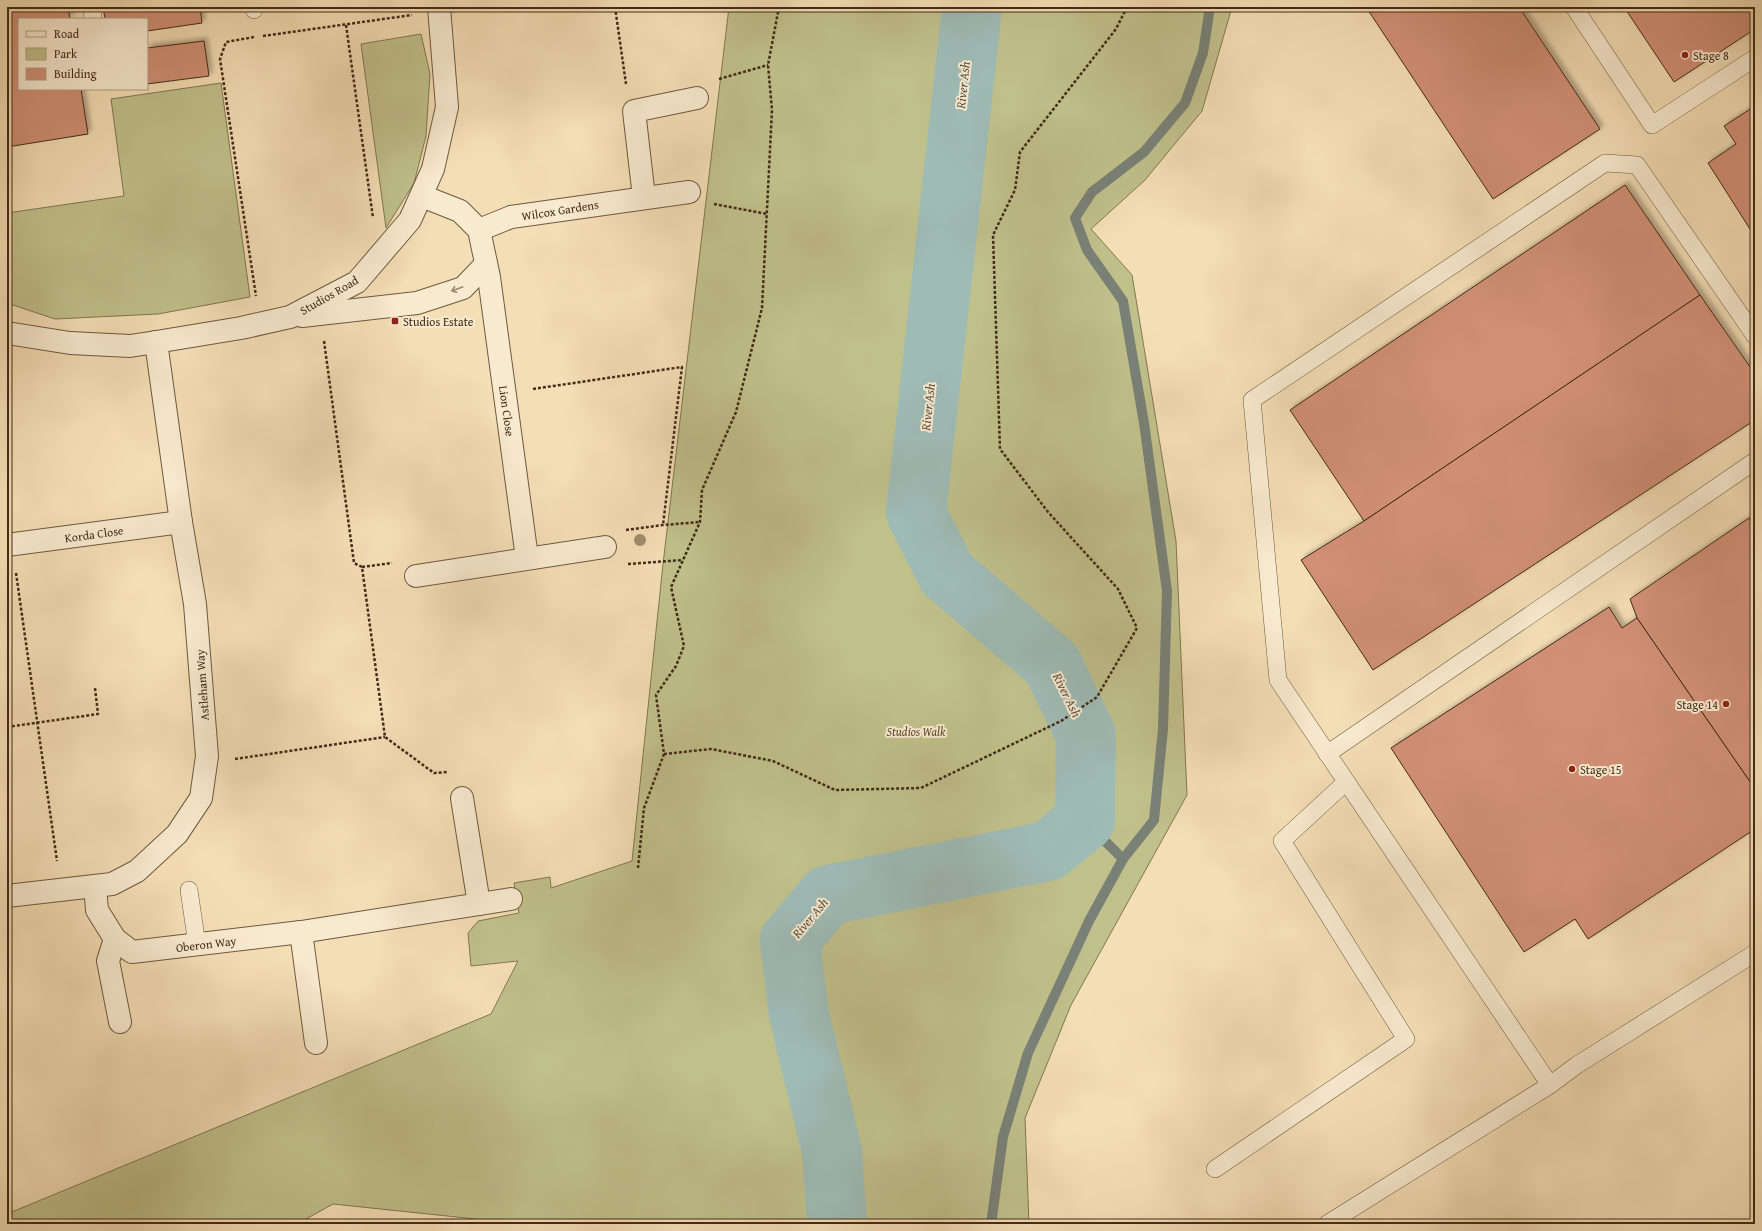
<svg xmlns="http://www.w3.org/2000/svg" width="1762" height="1231" font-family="'Gentium Book Plus',serif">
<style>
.green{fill:#c0c08b;stroke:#817652}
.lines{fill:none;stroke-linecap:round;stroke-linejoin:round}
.stream{stroke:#798177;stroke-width:10}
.river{stroke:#9ebbb6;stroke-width:60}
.building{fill:#d18f74;stroke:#422b19;filter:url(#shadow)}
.service-casing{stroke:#6e5840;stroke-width:18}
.minor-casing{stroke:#6e5840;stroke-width:24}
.path{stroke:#422b19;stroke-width:2.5;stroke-dasharray:3 2;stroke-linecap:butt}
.service{stroke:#f8eacf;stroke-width:17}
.minor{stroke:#f8eacf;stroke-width:22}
.tree{fill:#a08c6c}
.oneway{stroke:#9d8a74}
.poi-dot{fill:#8f2418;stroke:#f8eacf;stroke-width:1.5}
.labels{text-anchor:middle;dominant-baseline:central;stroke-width:4;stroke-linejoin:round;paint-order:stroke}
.poi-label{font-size:12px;fill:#422b19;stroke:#f8eacf;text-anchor:start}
.street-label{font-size:12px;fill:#422b19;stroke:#f8eacf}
.park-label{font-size:12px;font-style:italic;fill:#5b4930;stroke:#f8eacf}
.water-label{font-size:13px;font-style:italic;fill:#594f40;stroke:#f8eacf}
</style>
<defs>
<filter id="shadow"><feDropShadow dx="3.5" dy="-3.5" stdDeviation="2" flood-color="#0004"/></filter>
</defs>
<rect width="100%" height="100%" fill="#f4deb5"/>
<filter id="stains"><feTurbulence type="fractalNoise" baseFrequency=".005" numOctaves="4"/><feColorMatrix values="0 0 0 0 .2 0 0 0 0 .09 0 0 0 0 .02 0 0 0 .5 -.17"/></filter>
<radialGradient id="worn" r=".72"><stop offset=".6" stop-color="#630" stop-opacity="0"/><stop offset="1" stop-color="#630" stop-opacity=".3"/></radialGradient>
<g class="green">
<path d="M729 7H1232L1202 111 1145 180 1091 229 1132 275 1176 541 1187 795 1071 1005 1025 1118 1029 1224H523L333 1204 297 1224H7V1214L491 1014 518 961 471 966 468 933 478 921 519 913 514 883 550 877 551 888 632 861 663 564Z"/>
<path d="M421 34 430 74 426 136 414 183 386 228 361 44Z"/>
<path d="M221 83 250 297 158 314 55 319 7 303V213L124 196 111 99Z"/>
</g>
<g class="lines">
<g class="stream">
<path d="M1085 821 1123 859"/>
<path d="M991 1224 1003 1137 1028 1053 1089 921 1123 859 1154 820 1163 729 1167 591 1144 423 1123 301 1087 250 1075 218 1092 192 1144 152 1185 103 1203 53 1210 7"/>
</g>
<path class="river" d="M837 1224 832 1151 799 1015 790 940 828 895 1048 851 1085 821 1086 735 1052 664 947 574 916 513 972 7"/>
</g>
<g class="building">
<path d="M7 7H68L70 19H19V89H81L88 134 7 147Z"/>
<path d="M103 7H200L202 23 147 31V19H105Z"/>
<path d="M1366 7H1519L1600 129 1493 199Z"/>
<path d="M1624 7H1755V29L1674 82Z"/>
<path d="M204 41 209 76 147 84V48Z"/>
<path d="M1755 106V237L1708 163 1736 144 1724 126Z"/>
<path d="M1625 185 1700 295 1364 521 1290 410Z"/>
<path d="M1700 295 1755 374V420L1373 670 1301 560 1364 521Z"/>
<path d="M1749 518 1755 529V789L1637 618 1630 599Z"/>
<path d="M1609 607 1622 628 1637 618 1755 789V829L1588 939 1575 919 1524 952 1391 748Z"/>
</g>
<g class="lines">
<defs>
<g id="service">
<path d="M92 7 93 19"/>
<path d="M254 7V10"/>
<path d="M1574 7 1652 125 1755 58"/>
<path d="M1327 754 1755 461"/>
<path d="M189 890 197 945"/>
<path d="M1550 1085 1278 680 1252 400 1605 163 1637 165 1755 336"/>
<path d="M1215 1169 1406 1039 1282 841 1346 782"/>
<path d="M1327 1224 1550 1085 1577 1065 1755 953"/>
</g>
<g id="minor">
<path d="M422 196 460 211 479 230 489 277 527 558"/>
<path d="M644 197 634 111 697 98"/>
<path d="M479 230 511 217 689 192"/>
<path d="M302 316 417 303 463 288 486 264"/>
<path d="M7 333 70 343 130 346 156 342 241 328 290 317 357 282 410 220 433 169 447 107 439 7"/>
<path d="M7 545 181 522"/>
<path d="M416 576 605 547"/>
<path d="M462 798 479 904"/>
<path d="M95 886 97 910 115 939 132 952 301 932 511 899"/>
<path d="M7 896 112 884 137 871 177 834 201 798 207 756 195 604 181 522 156 342"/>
<path d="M301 932 316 1043"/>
<path d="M115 939 108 961 120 1022"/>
</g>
</defs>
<use href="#service" class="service-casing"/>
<use href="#minor" class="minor-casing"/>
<g class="path">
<path d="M615 7 626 84"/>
<path d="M346 25 373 218"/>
<path d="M263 36 412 15"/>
<path d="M254 37 226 42 220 59 256 296"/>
<path d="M719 79 768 65"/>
<path d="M714 204 767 214"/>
<path d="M324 341 354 563 362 567 385 737 434 773 448 772"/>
<path d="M533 389 682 367 663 525"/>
<path d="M626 530 663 525 700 522"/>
<path d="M628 564 683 560"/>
<path d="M362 567 392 563"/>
<path d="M16 573 57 861"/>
<path d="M7 727 98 714 95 688"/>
<path d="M664 754 711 749 773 761 835 790 921 788 1061 721 1097 697 1137 628 1118 589 1048 512 1000 449 993 235 1015 190 1020 152 1116 29 1127 7"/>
<path d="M235 759 385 737"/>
<path d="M638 868 644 808 664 754 656 695 676 666 684 646 671 587 700 522 702 490 736 412 762 308 772 110 768 65 779 7"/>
</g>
<use href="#service" class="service"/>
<use href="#minor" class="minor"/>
</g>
<circle class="tree" cx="640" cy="540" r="6"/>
<defs><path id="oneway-shaft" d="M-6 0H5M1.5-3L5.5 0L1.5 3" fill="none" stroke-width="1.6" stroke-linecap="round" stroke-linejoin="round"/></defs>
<use class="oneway" href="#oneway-shaft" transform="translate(457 289) rotate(160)"/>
<g class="poi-dot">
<circle cx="1685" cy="55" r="4"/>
<rect x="391" y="317" width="8" height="8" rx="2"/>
<circle cx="1726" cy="704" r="4"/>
<circle cx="1572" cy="769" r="4"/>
</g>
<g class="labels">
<g class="poi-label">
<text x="1693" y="55">Stage 8</text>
<text x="403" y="321">Studios Estate</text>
<text x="1718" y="704" text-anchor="end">Stage 14</text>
<text x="1580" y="769">Stage 15</text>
</g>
<g class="street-label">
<text transform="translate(560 210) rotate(-9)">Wilcox Gardens</text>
<text transform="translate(329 295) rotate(-30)">Studios Road</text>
<text transform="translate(507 411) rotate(82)">Lion Close</text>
<text transform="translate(94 534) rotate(-8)">Korda Close</text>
<text transform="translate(202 685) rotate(-94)">Astleham Way</text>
<text transform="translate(206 944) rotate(-7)">Oberon Way</text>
</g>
<g class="park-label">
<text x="916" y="731">Studios Walk</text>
</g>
<g class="water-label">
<text transform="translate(963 85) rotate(-84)">River Ash</text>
<text transform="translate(928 407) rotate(-84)">River Ash</text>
<text transform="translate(1067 695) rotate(64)">River Ash</text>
<text transform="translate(810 918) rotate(-50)">River Ash</text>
</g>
</g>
<rect width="1762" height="1231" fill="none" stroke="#f4deb5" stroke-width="24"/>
<rect x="8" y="8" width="1746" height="1215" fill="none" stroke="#422b19" stroke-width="2"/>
<rect x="12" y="12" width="1738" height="1207" fill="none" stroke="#422b19"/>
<rect x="18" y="18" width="130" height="72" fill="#f8eacf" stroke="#af9e86"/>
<rect x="26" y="31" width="20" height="6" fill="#f8eacf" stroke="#af9e86"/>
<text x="54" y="38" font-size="12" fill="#422b19">Road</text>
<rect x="26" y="48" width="20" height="12" fill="#c0c08b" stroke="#af9e86"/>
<text x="54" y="58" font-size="12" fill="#422b19">Park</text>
<rect x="26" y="68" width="20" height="12" fill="#d18f74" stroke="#af9e86"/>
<text x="54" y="78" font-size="12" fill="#422b19">Building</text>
<rect width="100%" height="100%" filter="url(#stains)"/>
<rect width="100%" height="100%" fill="url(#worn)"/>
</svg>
